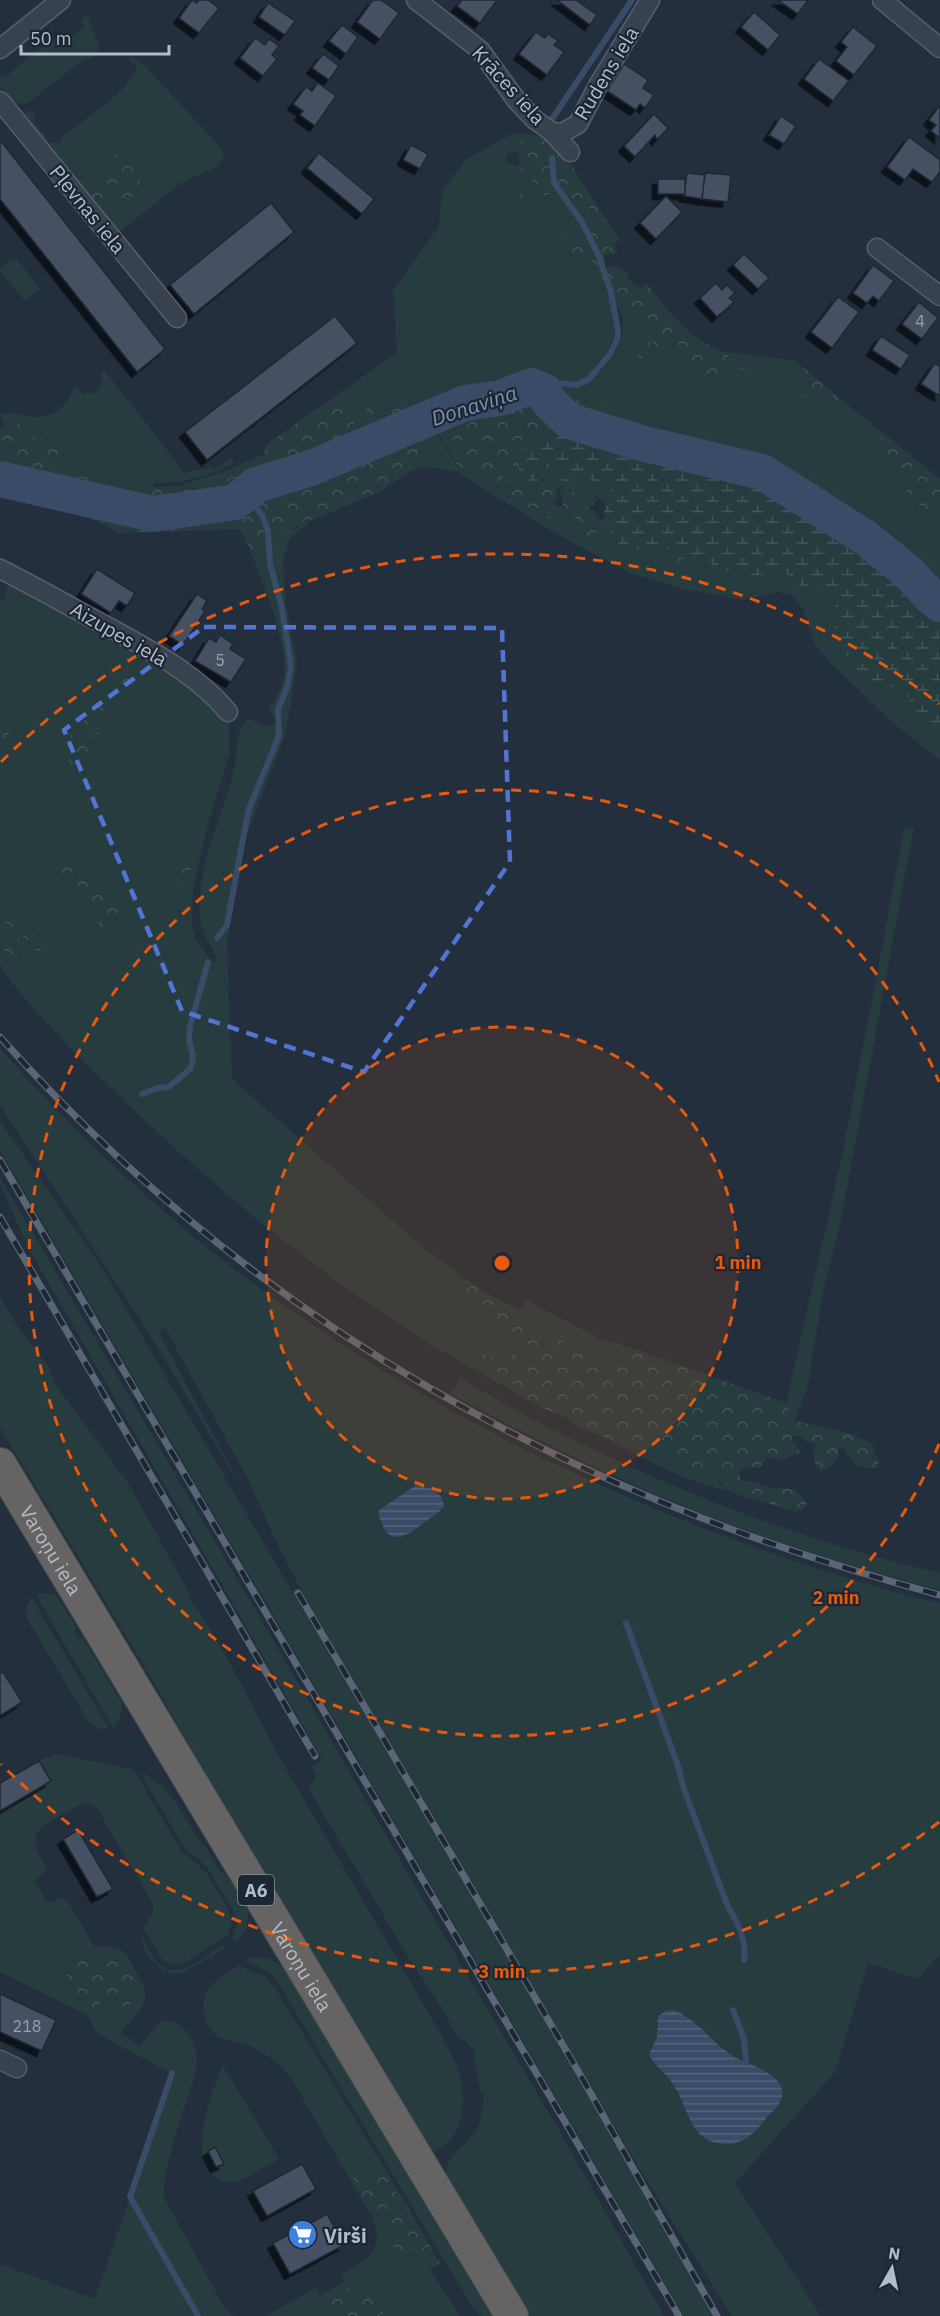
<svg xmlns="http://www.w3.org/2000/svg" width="940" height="2316" font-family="'IBM Plex Sans',sans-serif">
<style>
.green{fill:#263c3f;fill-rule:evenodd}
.forest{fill:url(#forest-crowns)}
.wetland{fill:url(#wetland-marsh)}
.water{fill:url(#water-rules)}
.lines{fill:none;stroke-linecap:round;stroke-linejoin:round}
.stream{stroke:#394c67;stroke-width:6}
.river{stroke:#394c67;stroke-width:36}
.building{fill:#455162;stroke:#1f2835;stroke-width:1.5;filter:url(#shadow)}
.minor-casing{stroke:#565f6c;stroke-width:21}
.trunk-casing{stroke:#434c59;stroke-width:34}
.minor{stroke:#38414e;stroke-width:18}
.trunk{stroke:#656462;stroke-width:32}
.rail-casing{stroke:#5a6575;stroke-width:7}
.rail{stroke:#1d2633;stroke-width:4.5;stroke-dasharray:14;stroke-linecap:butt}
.marked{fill:none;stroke:#5274d3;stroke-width:4.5;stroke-dasharray:12 8;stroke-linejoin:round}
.ring{fill:none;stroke:#e8590c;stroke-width:3;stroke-dasharray:10 8}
.labels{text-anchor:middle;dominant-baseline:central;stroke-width:4.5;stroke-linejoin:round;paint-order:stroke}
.number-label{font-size:16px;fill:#98a1af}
.shield{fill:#1d2633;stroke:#878f9c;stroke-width:1.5}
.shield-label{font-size:18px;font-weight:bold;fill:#b4bcc9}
.street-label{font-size:20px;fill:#b4bcc9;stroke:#1d2633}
.poi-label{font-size:20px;font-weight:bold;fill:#b4bcc9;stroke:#1d2633;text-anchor:start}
.water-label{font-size:21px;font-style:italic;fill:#7c92b1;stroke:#1d2633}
.centre{fill:#e8590c;stroke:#1d2633;stroke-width:3}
.ring-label{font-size:18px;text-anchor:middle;font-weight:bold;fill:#e8590c;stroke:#1d2633;stroke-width:4.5;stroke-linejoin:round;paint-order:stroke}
</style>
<defs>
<pattern id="forest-crowns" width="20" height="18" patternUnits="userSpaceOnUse" patternTransform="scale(1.5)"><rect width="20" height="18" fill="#263c3f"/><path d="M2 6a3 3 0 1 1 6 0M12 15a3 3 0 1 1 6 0" fill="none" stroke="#435659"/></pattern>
<pattern id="wetland-marsh" width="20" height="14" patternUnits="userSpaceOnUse" patternTransform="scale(1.5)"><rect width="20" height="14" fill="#263c3f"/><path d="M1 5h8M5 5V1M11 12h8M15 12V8" fill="none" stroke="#435659"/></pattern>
<pattern id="water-rules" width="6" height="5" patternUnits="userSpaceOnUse" patternTransform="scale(1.5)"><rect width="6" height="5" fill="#394c67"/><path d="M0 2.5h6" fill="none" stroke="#53647b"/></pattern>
<filter id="shadow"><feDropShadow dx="-5.5" dy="5.5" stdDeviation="0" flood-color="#0009"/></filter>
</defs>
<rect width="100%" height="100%" fill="#242f3e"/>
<g class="green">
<path d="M85 16H88L99 48 94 57 82 61 29 102 23 104 14 102 0 86V76L6 77 31 55 56 39 62 45 85 26 80 21Z"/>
<path d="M129 55 144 65 222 149 224 154 219 166 179 184 120 232 114 231 24 117 27 111 34 112V124L44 133 49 142 59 144 63 136C80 123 137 85 137 66L129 60Z"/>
<path d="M514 133 524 134 518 153 509 152 506 156 507 163 520 166 521 172 533 178 530 186 523 190 527 202 558 191 565 200 587 206 592 214 605 220 608 230 596 244 593 255 585 249 577 237 564 242 576 264 583 257 591 260 594 271 592 281 605 292 610 305 615 330 614 338 608 350 587 377 577 382 558 380 545 384H529L492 396 456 403 417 420 397 405 375 404 365 427 355 428 342 417 348 399 345 389 397 353 393 290 439 226 442 192 465 160Z"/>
<path d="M17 259 40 289 25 301 0 271V269L12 260 13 261Z"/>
<path d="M616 298 622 301 630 316C648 321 653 321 657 340L650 343 642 338 650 360 648 353 652 349 663 350 671 343C684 346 689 356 690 368L711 375 741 369 735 361 728 358 727 352 793 360 804 368 801 371 800 394 816 398 830 394 843 405 847 404 886 435 883 437 885 452 896 457 899 469 910 480 916 499 922 506 933 510 940 516V760L892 722 829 662 815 645 803 608 792 596 779 592 744 600 686 590 628 572 553 532 457 472 429 467 414 470C421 458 418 445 427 434L424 426 464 407 453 417 439 438C446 445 449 453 454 462 463 478 487 476 502 477L506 466 518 461 521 444 545 416 521 408V400L513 396 529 389 544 396 569 424 583 423 581 386C590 382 597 375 603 368 621 349 631 325 615 302ZM672 448 716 459 717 455 723 449 736 452 739 456 738 464 772 475ZM562 485 575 498 569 514 562 516 561 523 558 524H553L552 519 544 518 539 508 522 505 517 498 506 497 503 492 548 489 553 487 556 490ZM594 496 604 501 605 517 600 520 598 527 592 535 585 531 576 513 583 510Z"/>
<path d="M105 371 184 472 211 468 215 470 230 458 234 463C208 475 183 485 154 483L153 488C125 488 109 503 88 477L77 476 59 465 63 451 47 446 23 433 19 424 5 426 0 415C13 409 19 415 32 417 52 419 68 406 74 387L84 394 97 392 102 382 101 374Z"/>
<path d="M263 454V457L290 460 298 465 296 477C285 486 263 487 250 481 244 478 240 474 232 477 225 479 218 487 212 491 205 488 189 489 178 486L223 472Z"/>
<path d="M312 520 289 540 283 562 286 604 297 664 285 736 247 834 227 941 232 1079 427 1251 468 1280 457 1279 454 1289 469 1302 482 1319 509 1329 515 1340 529 1350 522 1358 513 1354 501 1357 481 1354 502 1377 518 1387 521 1396C479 1372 436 1349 396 1322 304 1262 219 1190 139 1115 92 1070 38 1019 0 966V943L5 944 10 940 13 959 20 960 23 948 19 947 20 942 1 929 0 922C11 925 17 932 26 940 30 944 30 948 37 951V933L30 927H24L21 918 0 911V740L10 730V717L0 714V601L3 602 9 583 4 581 0 576 151 658 152 664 159 670 185 678 225 715 229 723V756L208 823 193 888 192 923 195 938 210 960 215 962 217 960C214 946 202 938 201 923 194 864 224 819 235 765 240 746 233 733 248 718L267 726 275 725 276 718 268 710C273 701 281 691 283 681 290 645 263 584 250 550H262L270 539 296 529 301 522ZM95 698 107 704 110 699 108 711 111 714 110 717H99L96 720 101 726 91 733C92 744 85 754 75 760L67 756 72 740 70 737 85 720ZM73 861 85 882 120 906 127 919 123 923V931L106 933 90 907H87L80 891 61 882 63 863ZM181 861 191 864 189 882 174 876 172 871 176 863Z"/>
<path d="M914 826 840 1225 823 1291 808 1385 795 1421 786 1403 840 1165 876 980 904 828Z"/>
<path d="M0 1049C62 1118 128 1183 200 1242 362 1373 549 1472 743 1543 807 1566 873 1588 940 1603V1954L917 1979 868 1963 835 2072 735 2183 821 2316H732L640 2170 309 1605 280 1550 249 1481 165 1328 159 1333 248 1499 152 1338 0 1105ZM685 2014 731 2055 693 2126 674 2086 651 2059V2049L657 2037 658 2016Z"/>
<path d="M0 1121 102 1268 549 2028 714 2316H684L0 1150Z"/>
<path d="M0 1177 300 1686 429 1910 563 2137 664 2316H529L446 2177C445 2156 461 2150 473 2135 482 2123 483 2109 484 2094L480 2091C479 2076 473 2064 474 2050L464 2040 459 2039 435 1997 410 1960 308 1788 317 1777 312 1767 322 1759 29 1249 0 1184Z"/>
<path d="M0 1297 16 1324 49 1368 57 1387 128 1483 190 1594 191 1602 200 1612 236 1674 278 1755 442 2036C444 2045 451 2052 455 2061 464 2084 468 2118 451 2139 446 2145 440 2150 432 2151L423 2141 319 1963 208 1781 151 1677 0 1428Z"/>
<path d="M527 1300 598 1338 632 1348 622 1354 619 1362 607 1360 597 1353H585L569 1348 558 1337 540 1330 532 1319 524 1317 519 1310Z"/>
<path d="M461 1377C504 1406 551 1429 597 1451 707 1504 821 1545 940 1573V1590C875 1573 811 1554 749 1531 646 1494 547 1446 451 1394Z"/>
<path d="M607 1439 632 1446 652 1448 667 1455 688 1468 715 1472 719 1483 729 1491C686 1482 646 1460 607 1439Z"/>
<path d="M45 1593 55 1595 59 1599 77 1628 74 1631 79 1639 83 1638 122 1703 120 1719 113 1727 36 1595Z"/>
<path d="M31 1597 109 1729H99L90 1724 28 1620 25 1610Z"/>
<path d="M55 1754 133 1769 181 1851 205 1871 229 1910 232 1924 228 1935 182 1964 171 1965 162 1959 143 1928 153 1913V1904L97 1808C93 1805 89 1803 84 1804 73 1806 41 1826 35 1835L36 1849 47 1869 35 1881 47 1902 51 1903 60 1898 67 1900 94 1946C102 1948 109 1945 117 1948 126 1951 130 1961 135 1969 156 2004 141 2005 121 2033L139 2046 160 2022C177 2016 191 2033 195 2048 198 2058 196 2068 194 2078 186 2105 159 2175 165 2199L224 2307 234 2316H0V2264L95 2299 172 2074 97 2033 92 2024 101 2021 103 2015 100 2002 110 2006 118 1959 110 1960 101 1955 75 1957 64 1969 87 2015 0 1972V1811L51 1781 39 1761Z"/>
<path d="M140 1772C176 1788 182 1820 206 1848 211 1854 213 1862 218 1868 226 1878 239 1888 245 1900 251 1914 248 1934 235 1942L233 1937 236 1926 235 1914 207 1867 184 1847Z"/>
<path d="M141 1935C147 1945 153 1961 163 1967 180 1979 209 1954 223 1945L227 1947 183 1973C161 1978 144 1956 141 1935Z"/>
<path d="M252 1957 269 1958 287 1970 493 2316H482L473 2308 276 1979 267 1971 247 1960Z"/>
<path d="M240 1965 246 1969 265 1976 277 1991 405 2202 399 2196 388 2193 387 2187 372 2181 367 2183 352 2180V2183L291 2078C277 2061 261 2048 239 2043 232 2041 223 2040 217 2036 211 2031 207 2023 205 2017 196 1990 221 1976 240 1965Z"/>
<path d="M223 2066 279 2159C265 2166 248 2179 233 2182 225 2183 218 2180 212 2174 188 2147 212 2097 221 2067Z"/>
<path d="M370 2213C378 2218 388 2229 388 2239L407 2255 415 2256 417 2262 426 2263 460 2316H382L383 2314 361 2294 347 2287 341 2275C369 2258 388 2249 370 2213Z"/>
<path d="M316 2288 320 2295 328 2291 332 2298V2316H266Z"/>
</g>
<g class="forest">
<path d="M524 134 546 137 572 166 619 240 615 244 617 250 615 254 605 255V267H617L628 274C629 283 633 284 641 288L647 283C661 305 700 349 727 352L729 358 735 361 743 356 748 362V368L732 371 727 376 701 373 696 374 690 368 689 358 685 352 682 353 678 345 671 343 663 350 652 349 648 353 650 360 639 358 634 350V345L642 338 650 343 657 340C653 321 648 321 630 316L622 301 616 298 615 302 609 305 605 292 592 281 594 271 591 260 583 257 576 265 564 242 569 236 577 237 585 249 593 254 596 244 591 232 601 226 607 229 605 221 592 214 587 206 573 209 564 205 565 200 557 191 527 202 519 196C524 189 530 186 533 179L521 172 518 153Z"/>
<path d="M116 155 137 162C145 179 139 187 129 201H124L117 206H103L89 195C92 191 97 189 100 185 109 172 97 166 116 155Z"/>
<path d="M804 368 847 404 836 402 835 398 830 394 811 400 800 394 794 385Z"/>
<path d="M345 389 348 399 342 416 352 420 356 428 365 427 364 418 367 408 375 404 397 405 404 399C413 403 423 409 417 420L424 426 427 434 424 437V448L419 452V460L414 470 408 472 379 492 312 520 301 522C294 531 288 531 280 541L270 539 262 550H250L240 529 119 533 57 501 0 489V427L19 424 23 433C30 436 40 437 46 441L48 446 63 451 60 465 77 476 88 477 96 486H107L113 493 119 494 123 486 137 489 142 485 148 488 178 486 194 490 207 489 212 491C218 485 223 479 232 477 240 475 243 478 250 481 263 487 285 486 296 477L298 465 290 460 284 469 272 472 263 466V457L266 445Z"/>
<path d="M513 396 521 400V408C541 415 562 420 538 443L525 441 517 466H506L507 473 502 477 500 485 492 489 484 486V482L479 481 476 475C454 470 456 461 446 445 441 438 439 435 437 427L442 424H448L464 407 497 404Z"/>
<path d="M886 435 940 479V516L934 514 933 510 924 513 916 499 909 498 906 492 910 480 899 469 896 457 892 455 889 457 885 452 876 449V444Z"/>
<path d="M507 478H510L516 486 532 491 537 487 548 489 553 486 558 496 552 503 556 504 558 508 563 506 560 488 567 484 573 489 576 502 566 516H562L561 523 553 524 552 519 541 516 539 508H527L517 498 512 500 509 496 503 495 500 490Z"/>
<path d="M594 496 597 499 593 505 589 504 588 507 589 510 594 511 600 520 596 533 592 535 586 545 581 541 584 529 577 526 575 521 576 513 583 510 584 502Z"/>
<path d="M676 548C683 552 686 565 684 572 671 574 668 569 666 557L670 550Z"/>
<path d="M129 670 134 676 145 673 150 676C147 684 143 685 136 686L130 693 125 695 115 691Z"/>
<path d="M95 697 107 704 111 699 110 705 114 706V709H109L111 714 110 717H100L97 719 101 726V731L98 734 92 733 94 738 92 740 95 744 89 751 85 752 83 759 75 760V766L72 767 67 756 72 740 70 737 85 720 86 711 93 706Z"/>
<path d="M4 713 12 717 11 733 0 740V714Z"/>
<path d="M184 859 189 860 191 864 189 883 180 886 176 883 172 869 175 867V863Z"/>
<path d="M73 861 77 869 83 872 85 882 95 883 96 888 101 891 105 889 113 888 119 894 120 906 128 908 129 912 123 924 124 934C104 940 101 923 91 913L90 907H87L85 910C79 902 81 899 80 891L76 892 66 889 61 882 57 868 63 863Z"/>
<path d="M1 910C9 911 23 916 24 926L30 927 38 936 36 940 43 947 42 950 37 951C31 948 31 946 28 941 23 936 18 935 14 928L11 929 8 924 0 922Z"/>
<path d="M0 923 2 928 10 932V936L20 939 19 947 26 950V953L20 952V960L13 959 11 956 5 953 4 950 10 943 9 941 5 944 0 943Z"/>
<path d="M457 1279 468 1280 483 1291 519 1310 524 1317 532 1319 540 1330 558 1337 569 1348 585 1353H597L607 1360 619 1362 622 1354 632 1348 786 1403 795 1421 849 1433 873 1444 874 1452 879 1460 878 1468C858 1468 853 1466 844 1448L838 1449 839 1457 831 1466 821 1471C812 1463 813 1455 816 1444L807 1442 800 1436H793L792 1442 798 1447 799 1453 781 1460 767 1457 760 1468 747 1467 739 1472 741 1481C752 1481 759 1484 769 1487 789 1492 791 1481 807 1503L802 1510C791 1513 785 1508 774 1505 752 1498 725 1497 715 1472L688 1468 667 1455 652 1448 632 1446 607 1439 578 1426 565 1417 542 1408 521 1396 518 1387 485 1369 480 1354 501 1357 513 1354 522 1358 529 1350 515 1340 509 1329 482 1319 469 1302 454 1289 452 1282Z"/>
<path d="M90 1952 110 1960 126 1962C137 1974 144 2007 119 2007 112 2007 106 2004 100 2002L103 2015 97 2024H92L64 1969C73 1961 77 1953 90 1952Z"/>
<path d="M372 2172 386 2175 390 2181 386 2191 388 2193 395 2191 405 2202 440 2264C429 2271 420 2269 415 2256L408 2255 392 2246 388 2239V2232L377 2217 370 2213 352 2183 353 2178C359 2177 363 2178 367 2183L371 2181Z"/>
<path d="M344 2282 347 2287 361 2293 368 2287C383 2289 387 2304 382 2316H332V2298L328 2291Z"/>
</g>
<path class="wetland" d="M558 380C575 385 579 378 587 399L597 401 603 408V413L606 418 602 423 606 428 669 447 756 468 774 469 808 477 819 484 816 495 819 503 870 536 940 589V733L936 729 925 727 915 713 905 691C887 684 869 682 851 673L852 666H856L857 660C825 651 839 619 835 594 824 588 811 590 801 585 789 579 793 573 776 571L772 574 744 576 730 571 719 570 709 562 683 559 680 550 676 548 670 550 661 546 651 551 622 548C613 536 601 523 605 507 608 498 612 493 612 484L607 482 604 478 600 483 591 481 588 475 580 474 579 481 571 486 562 485 556 490 553 486 555 483H560L564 477V471L560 467 541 468 540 474 544 481 543 488C535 487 530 483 527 475L520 472 517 466 518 457 522 451 521 444 525 441 539 443 543 438 551 420 554 426 550 436 553 440 557 439 559 422 553 417 554 409 539 392 526 386 536 382 545 384Z"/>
<g class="water">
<path d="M415 1486C428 1486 443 1491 444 1506 439 1513 432 1517 425 1522 411 1532 392 1549 382 1524 380 1519 378 1516 379 1510Z"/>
<path d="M673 2010C696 2018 710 2040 730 2054 745 2065 775 2069 782 2089 785 2100 775 2109 768 2116 763 2122 759 2128 753 2133 736 2150 707 2147 694 2127 686 2114 682 2099 674 2086 667 2074 654 2066 649 2054L657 2037 658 2016 666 2011Z"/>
</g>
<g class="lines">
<g class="stream">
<path d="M552 119 632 0"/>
<path d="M544 391 558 383 577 385 589 379 610 354 617 340 618 331 611 292 598 254 582 222 554 183 552 158"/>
<path d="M217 938 227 925 246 823 249 809 279 736 278 709 287 688 291 666 281 604 270 564 268 531 262 515 245 494"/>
<path d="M142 1094 157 1088 169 1087 191 1068 193 1056 189 1039 190 1026 208 962"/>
<path d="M626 1623 678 1766 684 1789 728 1907C738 1923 747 1941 744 1960"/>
<path d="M733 2010 744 2039 746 2061"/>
<path d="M172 2073 130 2197 198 2316"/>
</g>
<path class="river" d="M0 479 153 514 235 502 256 485 311 468 465 403 500 398 532 386 544 391 547 400 569 421 641 443 762 472 866 538 910 574 931 597 940 604"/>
</g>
<g class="building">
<path d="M192 0 197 3 199 0H208L219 8 199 33 179 18Z"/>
<path d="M373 0H381L399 13 380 39 357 22Z"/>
<path d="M462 0H497L480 23 457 6Z"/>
<path d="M557 0H576L597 15 590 25Z"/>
<path d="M778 0H808L798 14Z"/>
<path d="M268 3 295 21 285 35 259 17Z"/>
<path d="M754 12 780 35 768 50 741 27Z"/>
<path d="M342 25 358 37 346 54 329 41Z"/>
<path d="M853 27 877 46 854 75 836 61 847 47 841 42Z"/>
<path d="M536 32 545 38 548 34 558 41 554 45 564 52 547 75 519 54Z"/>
<path d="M255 38 265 45 269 39 279 46 272 55 277 59 263 76 240 58Z"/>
<path d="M323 54 339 66 329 80 312 68Z"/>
<path d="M819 59 849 81 833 101 804 79Z"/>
<path d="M624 64 648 80 643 88 654 95 645 108 640 104 636 110 607 91Z"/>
<path d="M318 83 336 96 315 126 300 115 303 111 293 104 306 87 312 91Z"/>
<path d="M940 105V138L931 131 936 125 929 120Z"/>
<path d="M654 114 668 128 657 140 655 135 635 157 624 146Z"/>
<path d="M781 116 796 126 784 144 769 135Z"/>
<path d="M909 137 940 160V172L932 182 913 169 905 180 887 167Z"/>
<path d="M0 140 165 349 137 372 0 199Z"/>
<path d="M411 145 428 154 420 169 403 160Z"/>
<path d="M319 153 374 199 362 214 307 168Z"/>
<path d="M687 173 706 175 702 199 684 196Z"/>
<path d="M705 173 731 175 728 202 702 199Z"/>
<rect x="658" y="179" width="27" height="15"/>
<path d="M666 196 682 212 656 239 640 223Z"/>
<path d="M271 203 294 232 194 314 170 285Z"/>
<path d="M744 254 769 278 758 289 733 265Z"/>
<path d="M873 265 894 281 879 301 873 296 867 303 853 293Z"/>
<path d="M716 283 722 290 727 285 735 293 729 298 734 302 717 317 700 298Z"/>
<path d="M838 297 859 312 832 348 811 332Z"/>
<path d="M919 302 938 318 922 339 902 324Z"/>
<path d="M335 316 357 343 207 460 185 432Z"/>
<path d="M881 336 910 355 901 369 872 350Z"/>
<path d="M935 363 940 367V396L921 384Z"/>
<path d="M97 569 135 593 127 606 119 601 111 613 81 594Z"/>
<path d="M197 594 207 601 202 609 205 611 183 645 169 636Z"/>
<path d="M220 635 233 644 230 649 246 659 231 682 195 661 209 638 216 642Z"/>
<path d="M3 1672 22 1702 0 1716V1673Z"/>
<path d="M39 1761 51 1781 0 1811V1783Z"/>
<path d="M78 1830 113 1889 97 1897 63 1839Z"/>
<path d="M0 1994 56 2020 42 2051 0 2032Z"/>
<path d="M215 2147 224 2164 216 2167 208 2151Z"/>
<path d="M302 2164 316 2189 267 2216 253 2191Z"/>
<path d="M327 2214 344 2245 290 2274 273 2243Z"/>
</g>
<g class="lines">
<defs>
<g id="minor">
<path d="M416 0 480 50 517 101 535 120 552 132 570 152"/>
<path d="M882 0 940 48"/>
<path d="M0 49 61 0"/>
<path d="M0 101 177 318"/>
<path d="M552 132 562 133 578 124 599 84 650 0"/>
<path d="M877 248 940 296"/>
<path d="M0 569C34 586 67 605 101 623 146 648 195 672 228 712"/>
<path d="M0 2060 17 2068"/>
</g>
<g id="trunk">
<path id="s1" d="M0 1464 512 2316"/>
</g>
</defs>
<use href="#minor" class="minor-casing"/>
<use href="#trunk" class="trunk-casing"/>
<use href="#minor" class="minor"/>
<use href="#trunk" class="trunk"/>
<defs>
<g id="rail">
<path d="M0 1037C257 1324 570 1497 940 1595"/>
<path d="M0 1160 679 2316"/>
<path d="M0 1217 315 1756"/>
<path d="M298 1593 574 2064 717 2316"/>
</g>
</defs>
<use href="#rail" class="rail-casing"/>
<use href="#rail" class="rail"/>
</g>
<path class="marked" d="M204 627 502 628 510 862 364 1072 182 1011 64 730Z"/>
<circle cx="502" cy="1263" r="236" fill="#e8590c" fill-opacity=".12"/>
<g class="ring">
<circle cx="502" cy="1263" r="236"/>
<path d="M939 1444A473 473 0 1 1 939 1082"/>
<path d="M939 1822A709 709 0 0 1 1 1764M1 762A709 709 0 0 1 939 704"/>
</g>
<defs>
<symbol id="supermarket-disc" viewBox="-11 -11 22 22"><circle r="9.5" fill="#3f7fe0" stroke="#1d2633"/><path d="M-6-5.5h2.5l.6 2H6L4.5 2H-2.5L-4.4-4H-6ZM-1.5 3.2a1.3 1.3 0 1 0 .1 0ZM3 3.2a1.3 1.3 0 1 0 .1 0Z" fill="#fff"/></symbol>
</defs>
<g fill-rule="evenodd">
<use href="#supermarket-disc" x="286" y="2218" width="33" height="33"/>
</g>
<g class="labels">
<g class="number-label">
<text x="920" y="321">4</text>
<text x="220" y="660">5</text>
<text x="27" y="2026">218</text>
</g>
<rect class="shield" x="238" y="1875" width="36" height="30" rx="4.5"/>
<g class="shield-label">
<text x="256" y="1890">A6</text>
</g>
<g class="street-label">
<text transform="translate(606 73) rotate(-59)">Rudens iela</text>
<text transform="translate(509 85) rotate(48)">Krāces iela</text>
<text transform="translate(88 209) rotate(51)">Pļevnas iela</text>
<text transform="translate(119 634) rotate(30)">Aizupes iela</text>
<text stroke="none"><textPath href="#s1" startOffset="100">Varoņu iela</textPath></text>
<text stroke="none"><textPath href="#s1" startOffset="586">Varoņu iela</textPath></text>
</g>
<g class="poi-label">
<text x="324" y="2235">Virši</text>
</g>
<g class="water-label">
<text transform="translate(474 405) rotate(-18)">Donaviņa</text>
</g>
</g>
<circle cx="502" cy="1263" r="9" class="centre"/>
<g class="ring-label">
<text x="738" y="1269">1 min</text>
<text x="836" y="1604">2 min</text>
<text x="502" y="1978">3 min</text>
</g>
<g transform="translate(892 2268) rotate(9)" stroke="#1d2633" stroke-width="4.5" paint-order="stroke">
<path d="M0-4.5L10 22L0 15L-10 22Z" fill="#b4bcc9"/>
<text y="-9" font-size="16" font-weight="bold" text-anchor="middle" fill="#b4bcc9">N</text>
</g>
<path d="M21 45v9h148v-9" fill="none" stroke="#b4bcc9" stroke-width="3"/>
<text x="30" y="45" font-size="18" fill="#b4bcc9" stroke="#1d2633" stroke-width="4.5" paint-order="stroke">50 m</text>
</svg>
